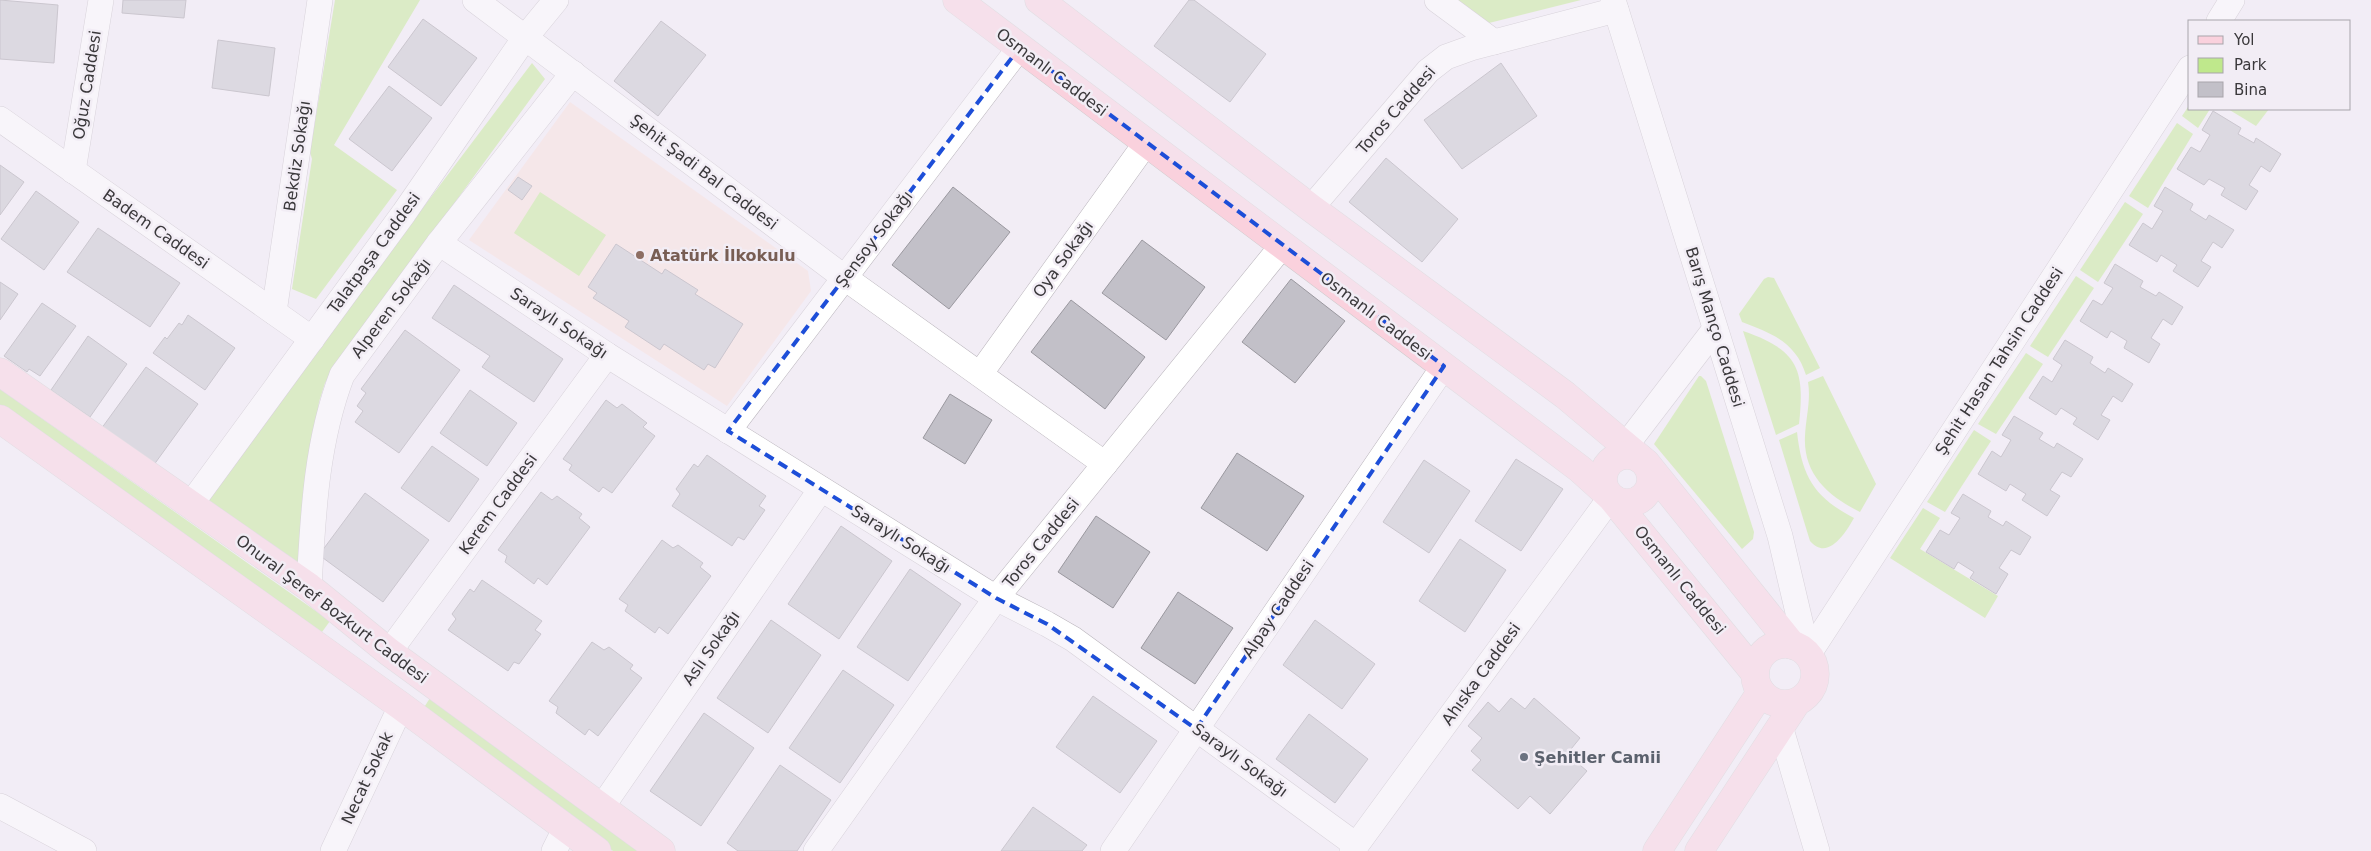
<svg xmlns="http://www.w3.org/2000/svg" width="2371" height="851" font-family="'DejaVu Sans',sans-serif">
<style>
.education{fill:#f9dfda}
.green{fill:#bfe88c}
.building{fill:#c2c0c8;stroke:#9a989f}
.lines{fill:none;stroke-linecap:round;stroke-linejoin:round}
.minor-casing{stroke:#b9b4bb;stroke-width:26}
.major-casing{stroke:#cccbcc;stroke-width:29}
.minor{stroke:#fff;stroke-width:25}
.major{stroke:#fad1dd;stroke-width:28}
.marked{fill:none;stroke:#1d4ed8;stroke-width:4;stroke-dasharray:10 6;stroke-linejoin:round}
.education-dot{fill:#8d6e63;stroke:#f2edf5;stroke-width:2}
.worship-dot{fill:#6b7280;stroke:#f2edf5;stroke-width:2}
.labels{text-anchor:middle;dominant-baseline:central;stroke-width:5;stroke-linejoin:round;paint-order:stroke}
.street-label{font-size:16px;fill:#3a383b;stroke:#f2edf5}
.education-label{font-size:16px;font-weight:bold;fill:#785e54;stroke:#f2edf5;text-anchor:start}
.worship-label{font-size:16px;font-weight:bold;fill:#5b616d;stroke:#f2edf5;text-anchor:start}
</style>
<rect width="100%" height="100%" fill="#f2edf5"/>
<path class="education" d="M570 102 808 271 811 291 727 406 469 240Z"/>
<g class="green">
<path d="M335 0H420L334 145 397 190 316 299 292 289 312 159 310 152Z"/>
<path d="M1455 0H1581L1485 24Z"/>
<path d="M532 63 545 79 336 365 325 383 319 402 297 567 204 506 281 396Z"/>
<path d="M2190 104V109H2210L2198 128 2182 116Z"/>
<path d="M2228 109H2269L2256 126Z"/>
<path d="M2177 123 2193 134 2148 208 2129 196Z"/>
<path d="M540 192 606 235 579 276 514 233Z"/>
<path d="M2125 202 2143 214 2098 282 2080 270Z"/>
<path d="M2076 276 2094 288 2048 357 2030 346Z"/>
<path d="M1768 277 1774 278 1820 368 1806 375C1796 342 1771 333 1742 322L1739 314 1764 279Z"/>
<path d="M1743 331C1798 350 1805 369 1799 424L1776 435Z"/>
<path d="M2026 353 2043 364 1996 434 1978 424Z"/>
<path d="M1699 376H1701L1706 381 1754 532 1753 539 1742 549 1654 444Z"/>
<path d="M1823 376 1876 484 1860 512C1828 496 1803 474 1805 436 1806 417 1811 400 1808 382Z"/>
<path d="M0 389 330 621 322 632 0 406Z"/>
<path d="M1974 430 1991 441 1945 512 1927 502Z"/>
<path d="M1797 432C1802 477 1814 497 1854 518 1846 532 1828 562 1810 541L1779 440Z"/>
<path d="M1923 508 1940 518 1920 549 1998 596 1985 618 1890 558Z"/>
<path d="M430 698 638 851H613L423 709Z"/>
</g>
<g class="building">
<path d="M0 0 58 5 54 63 0 59Z"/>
<path d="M123 0H186L184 18 122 13Z"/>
<path d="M1189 0H1194L1266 54 1230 102 1154 46Z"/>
<path d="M423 19 477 58 441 106 388 67Z"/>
<path d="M661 21 706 55 658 116 614 81Z"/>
<path d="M218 40 275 48 269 96 212 88Z"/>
<path d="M1501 63 1537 116 1462 169 1424 120Z"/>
<path d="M389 86 432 118 392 171 349 139Z"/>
<path d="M2213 111 2241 128 2238 134 2254 143 2256 138 2281 154 2270 172 2261 166 2249 185 2258 191 2246 210 2221 195 2225 188 2209 179 2204 185 2177 169 2191 147 2200 152 2210 135 2202 130Z"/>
<path d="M1386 158 1458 219 1422 262 1349 202Z"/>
<path d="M0 165 24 182 0 215Z"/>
<path d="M518 177 532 186 522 200 508 190Z"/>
<path d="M953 187 1010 232 949 309 892 265Z"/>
<path d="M2165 187 2193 204 2190 210 2206 220 2209 215 2234 230 2222 248 2213 242 2201 261 2211 267 2198 287 2173 271 2177 265 2161 255 2157 262 2129 245 2143 223 2152 229 2163 211 2154 206Z"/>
<path d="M36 191 79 222 44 270 1 239Z"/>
<path d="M98 228 180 283 150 327 67 272Z"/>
<path d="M1142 240 1205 287 1166 340 1102 293Z"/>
<path d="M616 244 662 274 665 269 698 290 695 294 743 324 715 368 708 364 704 370 664 344 660 350 625 327 629 321 593 298 597 293 588 287Z"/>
<path d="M2115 264 2143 281 2140 287 2156 296 2159 292 2183 307 2172 325 2163 319 2151 338 2160 344 2149 363 2124 348 2127 341 2111 331 2107 338 2080 321 2093 300 2102 305 2113 288 2104 283Z"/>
<path d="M1291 279 1345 321 1295 383 1242 342Z"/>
<path d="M0 282 18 294 0 320Z"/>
<path d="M454 285 563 359 534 402 482 367 490 356 432 318Z"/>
<path d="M1071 300 1145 357 1105 409 1031 352Z"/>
<path d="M42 303 76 326 40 376 29 369 27 372 4 356Z"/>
<path d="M188 315 235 348 205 390 153 353 165 337 167 339 179 323 182 325Z"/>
<path d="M405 330 460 370 399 453 355 422 363 411 357 406 366 393 361 389Z"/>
<path d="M88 336 127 364 90 417 51 390Z"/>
<path d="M2065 340 2093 357 2090 363 2105 373 2108 368 2133 384 2122 402 2113 396 2101 415 2110 420 2098 440 2073 424 2077 418 2061 408 2056 415 2029 398 2043 376 2052 382 2062 365 2053 359Z"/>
<path d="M146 367 198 404 148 473 96 436Z"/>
<path d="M470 390 517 423 487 466 440 433Z"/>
<path d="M950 394 992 420 965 464 923 438Z"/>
<path d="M606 400 617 408 622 404 647 423 643 427 655 436 612 493 603 487 599 492 569 470 572 465 563 459Z"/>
<path d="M2014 416 2043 433 2039 439 2054 448 2057 443 2083 459 2071 477 2062 472 2050 490 2060 496 2047 516 2022 500 2026 494 2010 484 2006 491 1978 474 1992 451 2001 457 2011 440 2002 435Z"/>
<path d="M432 446 479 479 449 522 401 488Z"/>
<path d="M1237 453 1304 496 1267 551 1201 508Z"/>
<path d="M707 455 766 496 759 506 765 510 744 540 738 537 732 546 672 506 680 494 676 489 694 464 698 467Z"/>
<path d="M1516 459 1563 489 1521 551 1475 521Z"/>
<path d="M1424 460 1470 491 1429 553 1383 522Z"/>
<path d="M541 492 552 500 557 496 582 514 579 518 590 527 547 585 538 578 534 584 505 562 507 556 498 550Z"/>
<path d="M365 493 429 540 383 602 319 555Z"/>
<path d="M1963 494 1991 511 1988 517 2003 526 2006 521 2031 537 2020 555 2011 550 1999 568 2008 574 1996 594 1970 578 1974 572 1958 562 1954 569 1926 552 1940 530 1949 535 1960 518 1951 513Z"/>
<path d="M1096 516 1150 552 1113 608 1058 572Z"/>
<path d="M841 526 892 561 839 639 788 604Z"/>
<path d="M1460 539 1506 570 1465 632 1419 601Z"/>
<path d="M662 540 673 548 678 545 703 563 700 567 711 576 668 634 659 627 655 633 625 611 628 605 619 599Z"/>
<path d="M910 569 961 604 908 681 857 647Z"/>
<path d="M482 580 542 621 535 630 541 634 519 664 514 662 508 671 448 630 456 619 452 614 470 589 474 592Z"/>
<path d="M1178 592 1233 628 1195 684 1141 648Z"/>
<path d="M771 620 821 655 768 733 717 698Z"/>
<path d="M1315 620 1375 664 1342 709 1283 665Z"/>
<path d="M592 642 604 650 609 647 633 665 630 669 642 678 598 736 589 729 585 735 556 713 558 707 549 701Z"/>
<path d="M843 670 894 705 840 783 789 748Z"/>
<path d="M1093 696 1157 741 1120 793 1056 747Z"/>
<path d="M1511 698 1525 709 1534 698 1580 738 1567 754 1587 771 1550 814 1530 796 1518 809 1472 770 1481 760 1471 751 1482 738 1468 726 1488 702 1499 712Z"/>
<path d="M704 713 754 748 701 826 650 791Z"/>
<path d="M1309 714 1368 759 1335 803 1276 759Z"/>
<path d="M780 765 831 800 797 851H738L727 843Z"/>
<path d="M1033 807 1087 845 1082 851H1001Z"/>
</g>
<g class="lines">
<defs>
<g id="minor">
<path d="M475 0 845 278 1105 464"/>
<path d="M1437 0 1494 42"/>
<path d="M1613 0 1780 536 1808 655"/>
<path d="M2219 21 2232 0"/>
<path d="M0 119 312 339"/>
<path d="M73 171 101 0"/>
<path d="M1311 208 1428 71 1446 57 1471 48 1616 10"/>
<path d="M439 243 607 355 996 598 1047 624 1073 639 1356 845"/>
<path d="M274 312 320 0"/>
<path d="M980 374 1146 143"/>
<path d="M728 431 1020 47"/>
<path d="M1617 457 1715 329"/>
<path d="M191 504 404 213 524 39 556 0"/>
<path d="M309 587C313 515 316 443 342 375L439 243 573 73"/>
<path d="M389 652 607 355"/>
<path d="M1808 655 2190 68"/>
<path d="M1780 726 1817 851"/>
<path d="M0 806 84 851"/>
<path d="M602 807 821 489"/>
<path d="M333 851 401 706"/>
<path d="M554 851 566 827"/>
<path d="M816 851 996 598 1282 246"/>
<path d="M1113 851 1444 366"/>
<path d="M1352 851 1611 497"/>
</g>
<g id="major">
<path d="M957 0 1580 469 1611 497 1755 673"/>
<path d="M1039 0 1311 208 1565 395 1646 463 1792 645"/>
<path d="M0 372 309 587 389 652 661 851"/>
<path d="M0 419 401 706 597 851"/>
<circle cx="1627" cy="479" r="24"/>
<circle cx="1785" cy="674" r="30"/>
<path d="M1657 851 1761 692"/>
<path d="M1699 851 1796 703"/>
</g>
</defs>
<use href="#minor" class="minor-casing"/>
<use href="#major" class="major-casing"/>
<use href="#minor" class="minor"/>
<use href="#major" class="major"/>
</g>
<path d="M0 0H2371V851H0ZM1020 47 1444 366 1196 729 1047 624 996 598 728 431Z" fill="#f2edf5" fill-opacity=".55" fill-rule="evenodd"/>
<path class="marked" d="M1020 47 1444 366 1196 729 1047 624 996 598 728 431Z"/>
<circle class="education-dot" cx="640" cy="255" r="5"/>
<circle class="worship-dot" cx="1524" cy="757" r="5"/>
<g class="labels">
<g class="street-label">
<text transform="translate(1052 72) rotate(37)">Osmanlı Caddesi</text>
<text transform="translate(87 85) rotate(-81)">Oğuz Caddesi</text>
<text transform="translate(1396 110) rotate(-49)">Toros Caddesi</text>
<text transform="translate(297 156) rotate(-82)">Bekdiz Sokağı</text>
<text transform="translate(704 172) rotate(37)">Şehit Şadi Bal Caddesi</text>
<text transform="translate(156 229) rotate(35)">Badem Caddesi</text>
<text transform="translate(874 239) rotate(-53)">Şensoy Sokağı</text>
<text transform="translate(374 253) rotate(-54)">Talatpaşa Caddesi</text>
<text transform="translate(1063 259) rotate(-54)">Oya Sokağı</text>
<text transform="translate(391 308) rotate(-53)">Alperen Sokağı</text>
<text transform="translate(1376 316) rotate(37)">Osmanlı Caddesi</text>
<text transform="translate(559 323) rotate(34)">Saraylı Sokağı</text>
<text transform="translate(1715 327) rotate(73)">Barış Manço Caddesi</text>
<text transform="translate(1999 361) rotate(-57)">Şehit Hasan Tahsin Caddesi</text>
<text transform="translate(498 504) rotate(-54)">Kerem Caddesi</text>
<text transform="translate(901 539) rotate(32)">Saraylı Sokağı</text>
<text transform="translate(1041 543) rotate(-51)">Toros Caddesi</text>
<text transform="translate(1680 580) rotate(51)">Osmanlı Caddesi</text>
<text transform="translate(332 609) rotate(37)">Onural Şeref Bozkurt Caddesi</text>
<text transform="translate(1278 609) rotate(-56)">Alpay Caddesi</text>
<text transform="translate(711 648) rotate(-55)">Aslı Sokağı</text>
<text transform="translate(1481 674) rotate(-54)">Ahıska Caddesi</text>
<text transform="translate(1240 760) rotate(36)">Saraylı Sokağı</text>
<text transform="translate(367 778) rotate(-65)">Necat Sokak</text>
</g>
<g class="education-label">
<text x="650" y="255">Atatürk İlkokulu</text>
</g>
<g class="worship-label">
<text x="1534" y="757">Şehitler Camii</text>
</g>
</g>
<rect x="2188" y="20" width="162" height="90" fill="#f2edf5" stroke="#a8a5ab"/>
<rect x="2198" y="36" width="25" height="8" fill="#fad1dd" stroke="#a8a5ab"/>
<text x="2234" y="45" font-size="15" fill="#3a383b">Yol</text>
<rect x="2198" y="58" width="25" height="15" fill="#bfe88c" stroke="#a8a5ab"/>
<text x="2234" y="70" font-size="15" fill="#3a383b">Park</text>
<rect x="2198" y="82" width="25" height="15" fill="#c2c0c8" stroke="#a8a5ab"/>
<text x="2234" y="95" font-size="15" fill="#3a383b">Bina</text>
</svg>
